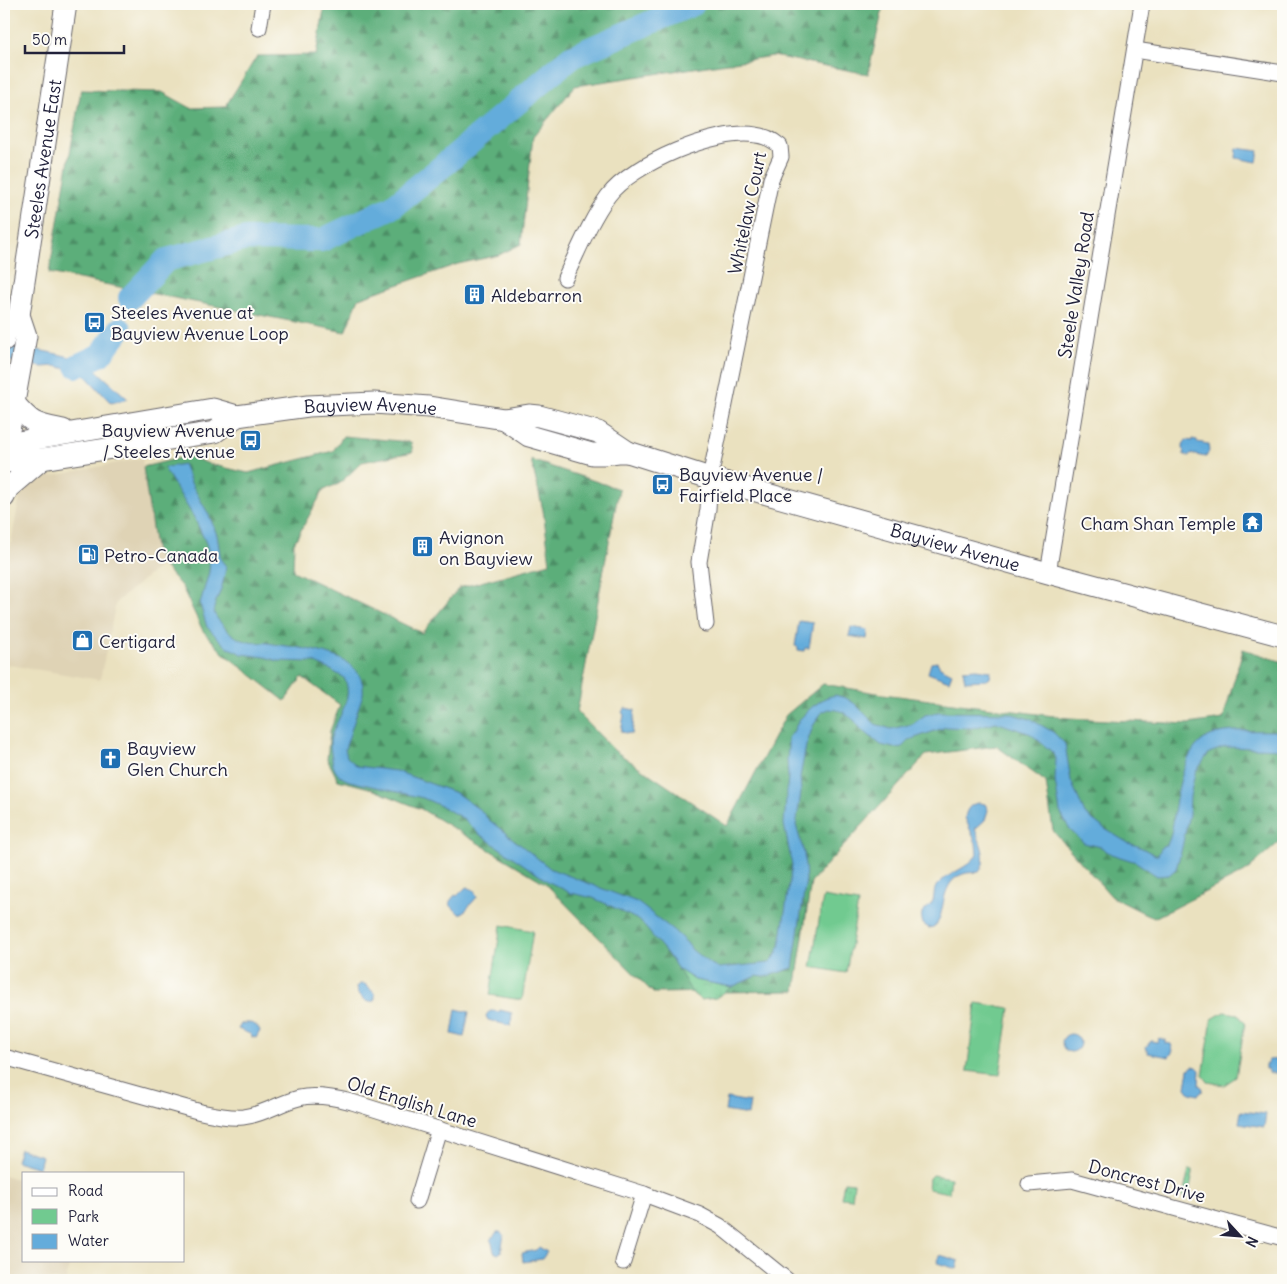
<svg xmlns="http://www.w3.org/2000/svg" width="1287" height="1284" font-family="Delius,sans-serif">
<style>
.built{fill:#dfd3b5}
.grass{fill:url(#grass-dots);stroke:#4a7666}
.forest{fill:url(#forest-firs);stroke:#3f685a}
.wetland{fill:url(#wetland-marsh);stroke:#4a7666}
.green{fill:#71ca90;stroke:#4a7666}
.water{fill:#64acdb;stroke:#43678b}
.lines{fill:none;stroke-linecap:round;stroke-linejoin:round}
.river{stroke:#64acdb;stroke-width:24}
.minor-casing{stroke:#686569;stroke-width:17}
.secondary-casing{stroke:#686569;stroke-width:23}
.minor{stroke:#fff;stroke-width:15}
.secondary{stroke:#fff;stroke-width:21}
.labels{text-anchor:middle;dominant-baseline:central;stroke-width:4;stroke-linejoin:round;paint-order:stroke}
.street-label{font-size:18px;fill:#22223b;stroke:#fdfcf7}
.poi-label{font-size:18px;fill:#22223b;stroke:#fdfcf7;text-anchor:start}
</style>
<defs>
<pattern id="grass-dots" width="8" height="8" patternUnits="userSpaceOnUse" patternTransform="scale(1.25)"><rect width="8" height="8" fill="#71ca90"/><path d="M2 2h.1M6 6h.1" fill="none" stroke="#62ad7d" stroke-width="1.8" stroke-linecap="round"/></pattern>
<pattern id="forest-firs" width="22" height="20" patternUnits="userSpaceOnUse" patternTransform="scale(1.25)"><rect width="22" height="20" fill="#5cae7a"/><path d="M5 1l3.5 6h-7zM16 11l3.5 6h-7z" fill="#4c8d65"/></pattern>
<pattern id="wetland-marsh" width="20" height="14" patternUnits="userSpaceOnUse" patternTransform="scale(1.25)"><rect width="20" height="14" fill="#71ca90"/><path d="M1 5h8M5 5V1M11 12h8M15 12V8" fill="none" stroke="#62ad7d"/></pattern>
</defs>
<rect width="100%" height="100%" fill="#fdfcf7"/>
<filter id="ink" filterUnits="userSpaceOnUse"><feTurbulence type="fractalNoise" baseFrequency=".02" numOctaves="2"/><feDisplacementMap in="SourceGraphic" scale="10" xChannelSelector="R" yChannelSelector="G"/><feConvolveMatrix kernelMatrix="1 2 1 2 8 2 1 2 1" color-interpolation-filters="sRGB"/></filter>
<filter id="wash" filterUnits="userSpaceOnUse"><feTurbulence type="fractalNoise" baseFrequency=".0096" numOctaves="4" result="noise"/><feDisplacementMap in="SourceGraphic" scale="20" xChannelSelector="R" yChannelSelector="G"/><feGaussianBlur stdDeviation="1.12" result="paint"/><feColorMatrix in="noise" values="0 0 0 0 0 0 0 0 0 0 0 0 0 0 0 0 0 1.4 0 .05"/><feComposite in="paint" operator="in"/></filter>
<g filter="url(#wash)">
<rect width="100%" height="100%" fill="#eae1bf"/>
<g class="built">
<path d="M142 458 155 548 162 564 116 602 100 680 4 664V579L21 491 33 480Z"/>
<path d="M4 1175 24 1181V1260H70L66 1280H4Z"/>
</g>
<g class="grass">
<path d="M1189 1169 1193 1170V1173L1188 1197 1185 1199 1183 1196Z"/>
<path d="M932 1175 951 1178 949 1193 928 1189 929 1178Z"/>
<path d="M844 1182 854 1183 852 1199 841 1198Z"/>
</g>
<g class="forest">
<path d="M325 4H884L868 74 773 56 575 86 533 137 521 244 499 255 458 264 359 298 345 332 49 273 81 90 162 92 191 108 225 107 257 56 316 55Z"/>
<path d="M343 436 411 442 413 452 362 462 339 484 324 489 294 543 293 571 422 633 459 588 550 563 543 510 531 460 619 489 577 712 615 751 727 826 786 715 823 684 883 694 1069 718 1188 724 1223 719 1243 649 1283 662V839L1245 872 1154 918 1112 897 1053 831 1046 782 996 746 926 755 811 882 795 991 653 993 545 883 421 809 369 788 338 780 327 759 330 731 340 705 302 677 285 701 223 653 203 631 182 587 162 564 155 548 143 467 188 456 209 464 248 473 333 451Z"/>
</g>
<path class="wetland" d="M678 969 695 980 732 987 716 998 701 1000 693 994Z"/>
<g class="green">
<path d="M823 897 858 903 846 973 811 967Z"/>
<path d="M501 925 533 931 522 1000 490 995Z"/>
<path d="M976 1003 1010 1008 1000 1075 967 1071Z"/>
<path d="M1224 1012 1238 1014 1245 1023 1236 1077 1224 1085 1208 1082 1203 1075 1212 1019Z"/>
</g>
<g class="water">
<path d="M1237 148 1259 151 1257 162 1236 158Z"/>
<path d="M4 344C19 347 88 357 93 367L128 399 111 403 83 373 55 366 42 367 4 360Z"/>
<path d="M1192 439 1197 440V442L1208 444 1209 451 1206 457 1190 454 1189 456 1184 455 1183 446 1186 440 1192 441Z"/>
<path d="M183 464 192 485 209 515 217 535 221 560 226 566C225 575 223 583 220 592 218 597 214 604 214 610 214 615 218 620 221 623 227 631 236 639 246 641 253 644 261 642 268 643 298 649 367 650 363 694L345 749 347 757 357 766 396 771 456 793 480 810 489 820 551 869 637 902 673 930 687 943 692 950 709 963 719 968 769 963 774 958 780 946 792 865 784 824 788 776 787 759 788 749V738L793 732 799 720 812 707 825 698 835 695 846 698 855 704 875 724 891 729 913 724 925 715 938 712 1008 713 1030 719 1053 732 1065 744 1071 781 1085 814 1105 829 1128 843 1138 846 1155 855H1158L1162 846 1167 845C1174 831 1173 815 1176 800 1191 722 1215 731 1283 731V749L1225 747 1209 753 1195 773 1190 796 1189 814 1181 852 1176 869 1169 875 1157 876 1136 862 1111 854 1101 847 1084 843 1070 830 1060 812 1055 781 1056 758 1052 752 1031 734 996 722 972 728 946 727 909 740 902 747 894 748 881 745 861 729 854 720 843 712 837 710 829 709 822 712 813 726 806 746 800 777 801 793 796 825 804 853 806 879 793 968 765 977 756 976 732 987 695 980 678 969 665 951 640 921 609 905 593 898 571 893 549 882 479 834 464 819 441 806 423 798 350 781C338 777 333 771 332 758 331 753 330 747 330 742 333 722 356 700 344 678L331 670 313 662 278 661 265 657 242 654 227 647 207 627 200 604 209 572 210 556 206 543 195 519 164 468Z"/>
<path d="M799 621 813 623 809 648H805L804 651 798 650V647L795 646Z"/>
<path d="M851 627 868 630 867 639 849 636Z"/>
<path d="M937 662 940 667 952 673 949 681 928 673 931 663Z"/>
<path d="M976 669 991 671 990 678 987 680 965 681 963 670Z"/>
<path d="M625 708 635 710 632 734 621 732 624 715 622 712Z"/>
<path d="M980 803 985 804 988 810 985 820 975 829C980 842 989 860 979 872 974 873 968 872 963 874 935 883 949 927 929 928L923 924C919 909 924 914 931 904 936 898 932 888 939 883 951 872 968 868 977 855L976 843 965 818C966 809 971 803 980 803Z"/>
<path d="M467 887 474 890 477 897 464 912 459 914 451 906 450 901 455 895 457 896 465 888Z"/>
<path d="M360 984H365C370 990 378 993 374 1001L367 1002 358 993 357 987Z"/>
<path d="M456 1009 469 1012 464 1037 452 1034Z"/>
<path d="M500 1010 512 1013 511 1026 488 1020 486 1016C489 1009 493 1011 499 1012Z"/>
<path d="M245 1023C251 1022 258 1025 260 1031L256 1038 252 1037 250 1034 238 1029 241 1024Z"/>
<circle cx="1071" cy="1043" r="9"/>
<path d="M1159 1038 1165 1040V1043L1171 1044 1173 1051 1169 1057 1148 1053 1146 1047 1151 1041 1157 1042Z"/>
<path d="M1283 1059V1073H1268V1069H1265V1064H1268V1060Z"/>
<path d="M1193 1066 1197 1067 1200 1070 1199 1085 1203 1088 1202 1092 1198 1095 1190 1093 1186 1088 1189 1069Z"/>
<path d="M727 1098 750 1102 748 1115 725 1111Z"/>
<path d="M1241 1111 1266 1114 1264 1127 1239 1123Z"/>
<path d="M20 1149 42 1156 39 1168 16 1161Z"/>
<path d="M497 1232H500L504 1235 501 1252 498 1254 494 1252 492 1242 490 1240Z"/>
<path d="M539 1247 547 1252 542 1259 523 1262 522 1253 536 1250Z"/>
<path d="M940 1255 959 1261 957 1269 937 1263Z"/>
</g>
<g class="lines">
<g class="river">
<path d="M130 298 166 260 246 239 322 240 392 207 444 165 571 57 693 4"/>
<path d="M77 366 100 355 120 329"/>
</g>
</g>
</g>
<g filter="url(#ink)">
<g class="lines">
<defs>
<g id="minor">
<path d="M259 28 263 4"/>
<path d="M1135 50 1283 73"/>
<path d="M565 278C578 251 590 221 608 196 632 164 716 128 756 135 766 136 773 140 780 146L781 157 771 179 710 478 708 509 699 562 706 624"/>
<path d="M1048 573 1142 4"/>
<path d="M4 1057 201 1112C215 1115 229 1118 243 1117 263 1115 279 1103 299 1098 315 1094 336 1098 352 1102L644 1194 700 1215 720 1226 787 1280"/>
<path d="M1029 1184 1072 1180 1283 1238"/>
<path d="M417 1201 439 1129"/>
<path d="M623 1262 644 1194"/>
</g>
<g id="secondary">
<path d="M4 340 5 334 19 315"/>
<path d="M14 403C33 425 35 424 63 430"/>
<path d="M504 419 529 436 592 454H603L618 452H628"/>
<path id="s1" d="M4 442H18L213 409 237 416 308 406 374 403 429 407 504 419 529 415 539 416 598 432 628 452 710 478 1048 573 1283 636"/>
<path id="s2" d="M4 458 26 336 19 315 66 4"/>
<path d="M4 462 42 459 215 432 237 416"/>
<path d="M4 497 8 488 42 459"/>
</g>
</defs>
<use href="#minor" class="minor-casing"/>
<use href="#secondary" class="secondary-casing"/>
<use href="#minor" class="minor"/>
<use href="#secondary" class="secondary"/>
</g>
</g>
<defs>
<symbol id="building-square" viewBox="-11 -11 22 22"><rect x="-9" y="-9" width="18" height="18" rx="4" fill="#1f6fb2" stroke="#fdfcf7"/><path d="M-4-6H4V6H1V3H-1V6H-4ZM-2.5-4.3h1.7v1.8h-1.7ZM.8-4.3h1.7v1.8H.8ZM-2.5-1h1.7V.8h-1.7ZM.8-1h1.7V.8H.8Z" fill="#fff"/></symbol>
<symbol id="bus-square" viewBox="-11 -11 22 22"><rect x="-9" y="-9" width="18" height="18" rx="4" fill="#1f6fb2" stroke="#fdfcf7"/><path d="M-5-6H5V4H4V6H2V4H-2V6H-4V4H-5ZM-3.5-4V0h7V-4ZM-3.5 1.2v1.5H-2V1.2ZM2 1.2v1.5H3.5V1.2Z" fill="#fff"/></symbol>
<symbol id="temple-square" viewBox="-11 -11 22 22"><rect x="-9" y="-9" width="18" height="18" rx="4" fill="#1f6fb2" stroke="#fdfcf7"/><path d="M0-6L5-2H3V0L6.5 2.5H4V6H1.5V3h-3V6H-4V2.5H-6.5L-3 0V-2H-5Z" fill="#fff"/></symbol>
<symbol id="fuel-square" viewBox="-11 -11 22 22"><rect x="-9" y="-9" width="18" height="18" rx="4" fill="#1f6fb2" stroke="#fdfcf7"/><path d="M-5.5-6h7V0h2V4h1.3V-2.5L3-4.5l.8-.8L6-3V5H2.5V1h-1V6h-7ZM-4.2-4.7v3.2H.2V-4.7Z" fill="#fff"/></symbol>
<symbol id="shop-square" viewBox="-11 -11 22 22"><rect x="-9" y="-9" width="18" height="18" rx="4" fill="#1f6fb2" stroke="#fdfcf7"/><path d="M-5-2.5h2.3a2.7 3.5 0 0 1 5.4 0H5L5.5 6h-11ZM-1.5-2.5h3a1.5 2.3 0 0 0-3 0Z" fill="#fff"/></symbol>
<symbol id="church-square" viewBox="-11 -11 22 22"><rect x="-9" y="-9" width="18" height="18" rx="4" fill="#1f6fb2" stroke="#fdfcf7"/><path d="M-1.2-6h2.4v3.5h3.3v2.4h-3.3V6h-2.4V-.1h-3.3v-2.4h3.3Z" fill="#fff"/></symbol>
</defs>
<g fill-rule="evenodd">
<use href="#building-square" x="462" y="282" width="25" height="25"/>
<use href="#bus-square" x="82" y="310" width="25" height="25"/>
<use href="#bus-square" x="238" y="428" width="25" height="25"/>
<use href="#bus-square" x="650" y="472" width="25" height="25"/>
<use href="#temple-square" x="1240" y="510" width="25" height="25"/>
<use href="#building-square" x="410" y="534" width="25" height="25"/>
<use href="#fuel-square" x="76" y="542" width="25" height="25"/>
<use href="#shop-square" x="70" y="628" width="25" height="25"/>
<use href="#church-square" x="98" y="746" width="25" height="25"/>
</g>
<g class="labels">
<g class="street-label">
<text stroke="none"><textPath href="#s2" startOffset="304">Steeles Avenue East</textPath></text>
<text transform="translate(747 213) rotate(-78)">Whitelaw Court</text>
<text transform="translate(1076 285) rotate(-81)">Steele Valley Road</text>
<text stroke="none"><textPath href="#s1" startOffset="371">Bayview Avenue</textPath></text>
<text stroke="none"><textPath href="#s1" startOffset="979">Bayview Avenue</textPath></text>
<text transform="translate(412 1102) rotate(17)">Old English Lane</text>
<text transform="translate(1147 1181) rotate(15)">Doncrest Drive</text>
</g>
<g class="poi-label">
<text x="491" y="295">Aldebarron</text>
<text x="111" y="312">Steeles Avenue at<tspan x="111" dy="21">Bayview Avenue Loop</tspan></text>
<text x="235" y="430" text-anchor="end">Bayview Avenue<tspan x="235" dy="21">/ Steeles Avenue</tspan></text>
<text x="679" y="474">Bayview Avenue /<tspan x="679" dy="21">Fairfield Place</tspan></text>
<text x="1236" y="523" text-anchor="end">Cham Shan Temple</text>
<text x="439" y="537">Avignon<tspan x="439" dy="21">on Bayview</tspan></text>
<text x="104" y="555">Petro-Canada</text>
<text x="99" y="641">Certigard</text>
<text x="127" y="748">Bayview<tspan x="127" dy="21">Glen Church</tspan></text>
</g>
</g>
<rect width="1287" height="1284" fill="none" stroke="#fdfcf7" stroke-width="20"/>
<rect x="22" y="1172" width="162" height="90" fill="#fdfcf7" stroke="#a5a5ac"/>
<rect x="32" y="1188" width="25" height="8" fill="#ffffff" stroke="#a5a5ac"/>
<text x="68" y="1196" font-size="15" fill="#22223b">Road</text>
<rect x="32" y="1209" width="25" height="15" fill="#71ca90" stroke="#a5a5ac"/>
<text x="68" y="1222" font-size="15" fill="#22223b">Park</text>
<rect x="32" y="1234" width="25" height="15" fill="#64acdb" stroke="#a5a5ac"/>
<text x="68" y="1246" font-size="15" fill="#22223b">Water</text>
<g transform="translate(1240 1236) rotate(116)" stroke="#fdfcf7" stroke-width="4" paint-order="stroke">
<path d="M0-4L9 19L0 12L-9 19Z" fill="#22223b"/>
<text y="-8" font-size="14" font-weight="bold" text-anchor="middle" fill="#22223b">N</text>
</g>
<path d="M25 45v8h99v-8" fill="none" stroke="#22223b" stroke-width="2.5"/>
<text x="32" y="45" font-size="15" fill="#22223b" stroke="#fdfcf7" stroke-width="4" paint-order="stroke">50 m</text>
</svg>
